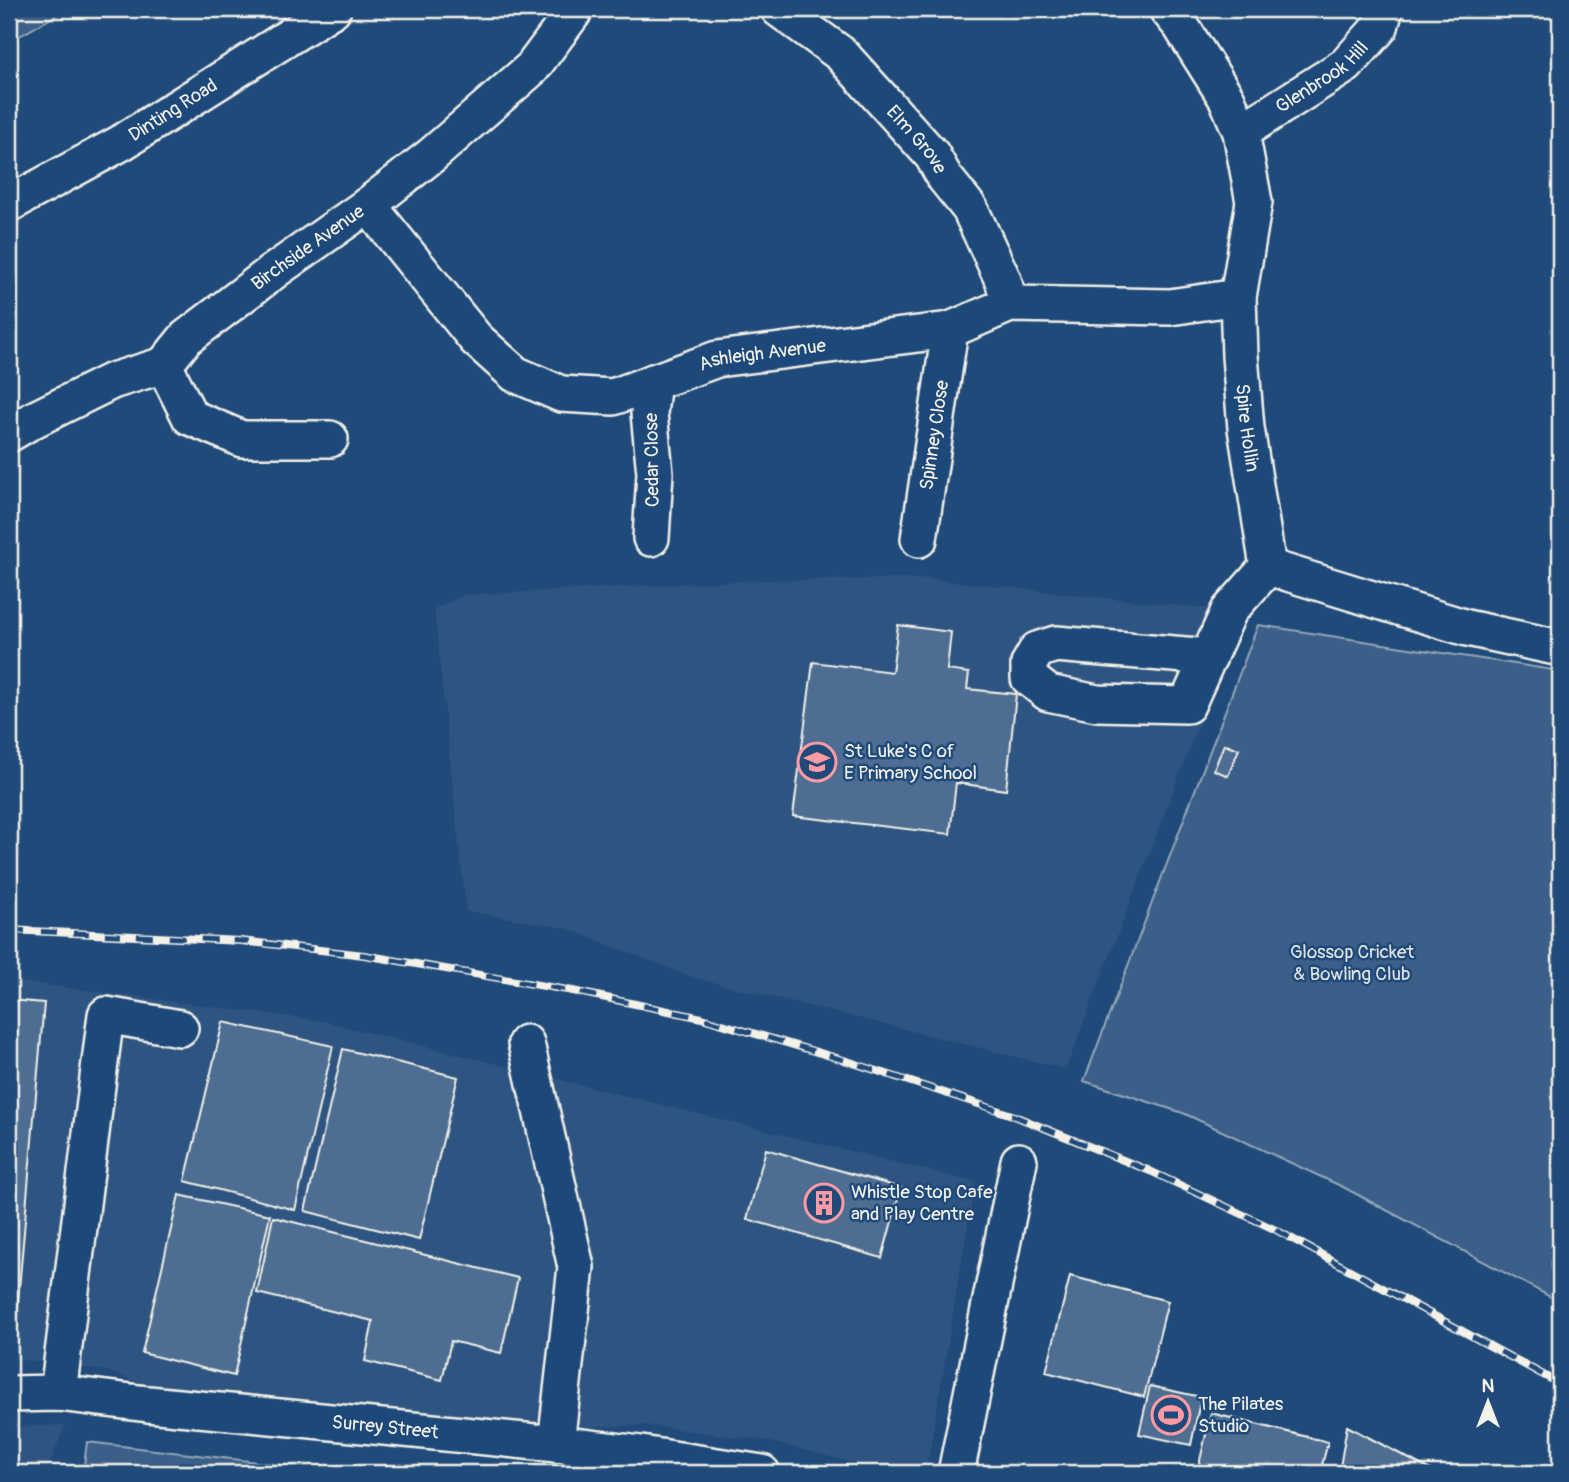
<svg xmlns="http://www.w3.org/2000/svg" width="1569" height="1482" font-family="Pangolin,sans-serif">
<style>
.built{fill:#2d5581}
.green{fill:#3a5f88;stroke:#97a8b8;stroke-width:2}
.building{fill:#4d6e92;stroke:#f4f1e8;stroke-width:2}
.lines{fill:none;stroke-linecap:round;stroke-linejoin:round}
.minor-casing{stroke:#f4f1e8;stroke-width:40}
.minor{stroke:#1f4a7a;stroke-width:35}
.rail-casing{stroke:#f4f1e8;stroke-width:8}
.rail{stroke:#1f4a7a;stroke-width:5;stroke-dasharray:16;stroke-linecap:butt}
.labels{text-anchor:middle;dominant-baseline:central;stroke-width:5;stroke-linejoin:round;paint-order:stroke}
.street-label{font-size:19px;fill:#f4f1e8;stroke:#1f4a7a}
.poi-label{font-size:19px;fill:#f4f1e8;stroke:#1f4a7a;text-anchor:start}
.park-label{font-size:19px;fill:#e1e2de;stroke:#1f4a7a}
</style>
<rect width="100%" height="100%" fill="#1f4a7a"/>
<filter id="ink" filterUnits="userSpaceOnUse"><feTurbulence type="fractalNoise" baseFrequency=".0143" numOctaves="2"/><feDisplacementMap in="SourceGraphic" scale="14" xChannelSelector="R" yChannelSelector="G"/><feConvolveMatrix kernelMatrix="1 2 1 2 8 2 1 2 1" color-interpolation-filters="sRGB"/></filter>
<g filter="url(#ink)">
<g class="built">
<path d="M928 579 1242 612 1066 1069 695 978 565 928 466 911 434 609 463 595 760 580Z"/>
<path d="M9 982H23L322 1021 975 1182 926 1473H894L767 1441 645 1425 508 1430 153 1388 107 1371 9 1358Z"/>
<path d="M65 1425 46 1473H9V1427Z"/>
</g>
<g class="green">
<path d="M9 9H67L9 42Z"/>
<path d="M1258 625 1560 671V1302L1343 1187 1183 1113 1084 1081Z"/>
<path d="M87 1442 350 1473H83Z"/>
</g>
<g class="building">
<path d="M898 625 951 632 947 670 969 673 967 689 1016 694 1006 790 956 783 950 834 793 816 813 662 892 672Z"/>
<path d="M1224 744 1239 749 1228 776 1214 770Z"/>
<path d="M9 1000 44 1003 15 1335H9Z"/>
<path d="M223 1022 333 1046 295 1210 185 1181Z"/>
<path d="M343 1049 458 1077 419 1240 305 1211Z"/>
<path d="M766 1149 901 1188 882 1258 747 1219Z"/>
<path d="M179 1195 270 1215 234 1376 142 1353Z"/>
<path d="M273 1217 518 1278 501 1353 451 1341 442 1380 365 1361 373 1321 257 1293Z"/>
<path d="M1070 1276 1168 1301 1144 1397 1046 1372Z"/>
<path d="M1150 1386 1201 1397 1191 1445 1139 1434Z"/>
<path d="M1211 1413 1328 1442 1320 1473H1197Z"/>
<path d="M1347 1426 1436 1473H1339Z"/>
</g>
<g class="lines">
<defs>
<g id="minor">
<path id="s1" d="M779 9 841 54 932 155 945 178 970 209 1003 280 1010 304"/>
<path id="s2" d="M1167 9 1181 26 1227 99 1241 132 1254 202 1238 297 1240 356 1246 428 1268 567 1467 628 1560 648"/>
<path id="s3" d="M1241 132 1346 65 1380 27 1385 9"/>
<path id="s4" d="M9 204 121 143 333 9"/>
<path id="s5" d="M368 205 476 339 515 374 561 394 613 397 717 359 950 330 1010 304 1170 307 1238 297"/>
<path d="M164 365 190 417 242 439H330"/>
<path id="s6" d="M9 434 33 420 112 381 164 365 186 338 274 271 368 205 432 155 532 68 573 13"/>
<path d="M651 538 655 473 649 413 653 382"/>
<path id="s7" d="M919 539 950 330"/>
<path d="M1209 657 1056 644 1037 650 1029 664V678L1048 693 1097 703 1187 705 1229 611 1268 567"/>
<path d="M526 1043 576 1267 556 1444"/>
<path d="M58 1393 106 1015 180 1028"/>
<path id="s8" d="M9 1394 58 1393 148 1404 556 1444 641 1454 762 1473"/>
<path d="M956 1473 1019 1161"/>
</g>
</defs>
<use href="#minor" class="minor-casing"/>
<use href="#minor" class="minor"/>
<defs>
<path id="rail" d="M9 930 241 941 364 955 573 991 702 1018 847 1061 1012 1115 1150 1171 1276 1230 1560 1384"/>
</defs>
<use href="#rail" class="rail-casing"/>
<use href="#rail" class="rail"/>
</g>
</g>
<defs>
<symbol id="school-ring" viewBox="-11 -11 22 22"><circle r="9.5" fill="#1f4a7a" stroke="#ff9aa2" stroke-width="1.5"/><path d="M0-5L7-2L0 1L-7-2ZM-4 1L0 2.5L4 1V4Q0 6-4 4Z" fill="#ff9aa2"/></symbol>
<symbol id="building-ring" viewBox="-11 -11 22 22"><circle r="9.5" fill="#1f4a7a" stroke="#ff9aa2" stroke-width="1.5"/><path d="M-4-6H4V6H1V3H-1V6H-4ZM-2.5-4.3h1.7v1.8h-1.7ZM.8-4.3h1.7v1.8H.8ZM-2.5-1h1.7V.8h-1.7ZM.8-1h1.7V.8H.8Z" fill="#ff9aa2"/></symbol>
<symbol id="stadium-ring" viewBox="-11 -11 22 22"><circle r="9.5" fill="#1f4a7a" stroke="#ff9aa2" stroke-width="1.5"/><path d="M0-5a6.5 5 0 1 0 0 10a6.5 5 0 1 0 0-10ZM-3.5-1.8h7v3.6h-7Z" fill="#ff9aa2"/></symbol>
</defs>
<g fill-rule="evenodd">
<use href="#school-ring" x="795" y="740" width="44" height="44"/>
<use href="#building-ring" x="802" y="1181" width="44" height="44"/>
<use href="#stadium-ring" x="1149" y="1393" width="44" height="44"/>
</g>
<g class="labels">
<g class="street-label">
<text stroke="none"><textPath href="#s3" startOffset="98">Glenbrook Hill</textPath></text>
<text stroke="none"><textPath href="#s4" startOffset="189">Dinting Road</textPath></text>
<text stroke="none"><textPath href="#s1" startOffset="191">Elm Grove</textPath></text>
<text stroke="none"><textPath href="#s6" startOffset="357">Birchside Avenue</textPath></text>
<text stroke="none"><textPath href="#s5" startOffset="483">Ashleigh Avenue</textPath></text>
<text stroke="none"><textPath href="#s2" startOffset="443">Spire Hollin</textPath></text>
<text stroke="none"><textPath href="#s7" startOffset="105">Spinney Close</textPath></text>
<text transform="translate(652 460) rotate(-91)">Cedar Close</text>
<text stroke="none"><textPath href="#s8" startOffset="378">Surrey Street</textPath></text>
</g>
<g class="poi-label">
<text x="844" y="751">St Luke's C of<tspan x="844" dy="22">E Primary School</tspan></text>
<text x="851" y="1192">Whistle Stop Cafe<tspan x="851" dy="22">and Play Centre</tspan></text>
<text x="1198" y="1404">The Pilates<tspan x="1198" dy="22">Studio</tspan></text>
</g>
<g class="park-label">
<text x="1352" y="952">Glossop Cricket<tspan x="1352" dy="22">&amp; Bowling Club</tspan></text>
</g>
</g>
<rect width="1569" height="1482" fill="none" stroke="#1f4a7a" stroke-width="35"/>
<rect x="18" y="18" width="1534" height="1447" fill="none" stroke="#f4f1e8" stroke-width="2.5" filter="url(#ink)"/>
<g transform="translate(1488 1402)" stroke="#1f4a7a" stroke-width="5" paint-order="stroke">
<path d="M0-5L12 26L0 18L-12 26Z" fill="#f4f1e8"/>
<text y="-10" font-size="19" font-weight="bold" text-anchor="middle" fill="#f4f1e8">N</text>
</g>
</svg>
